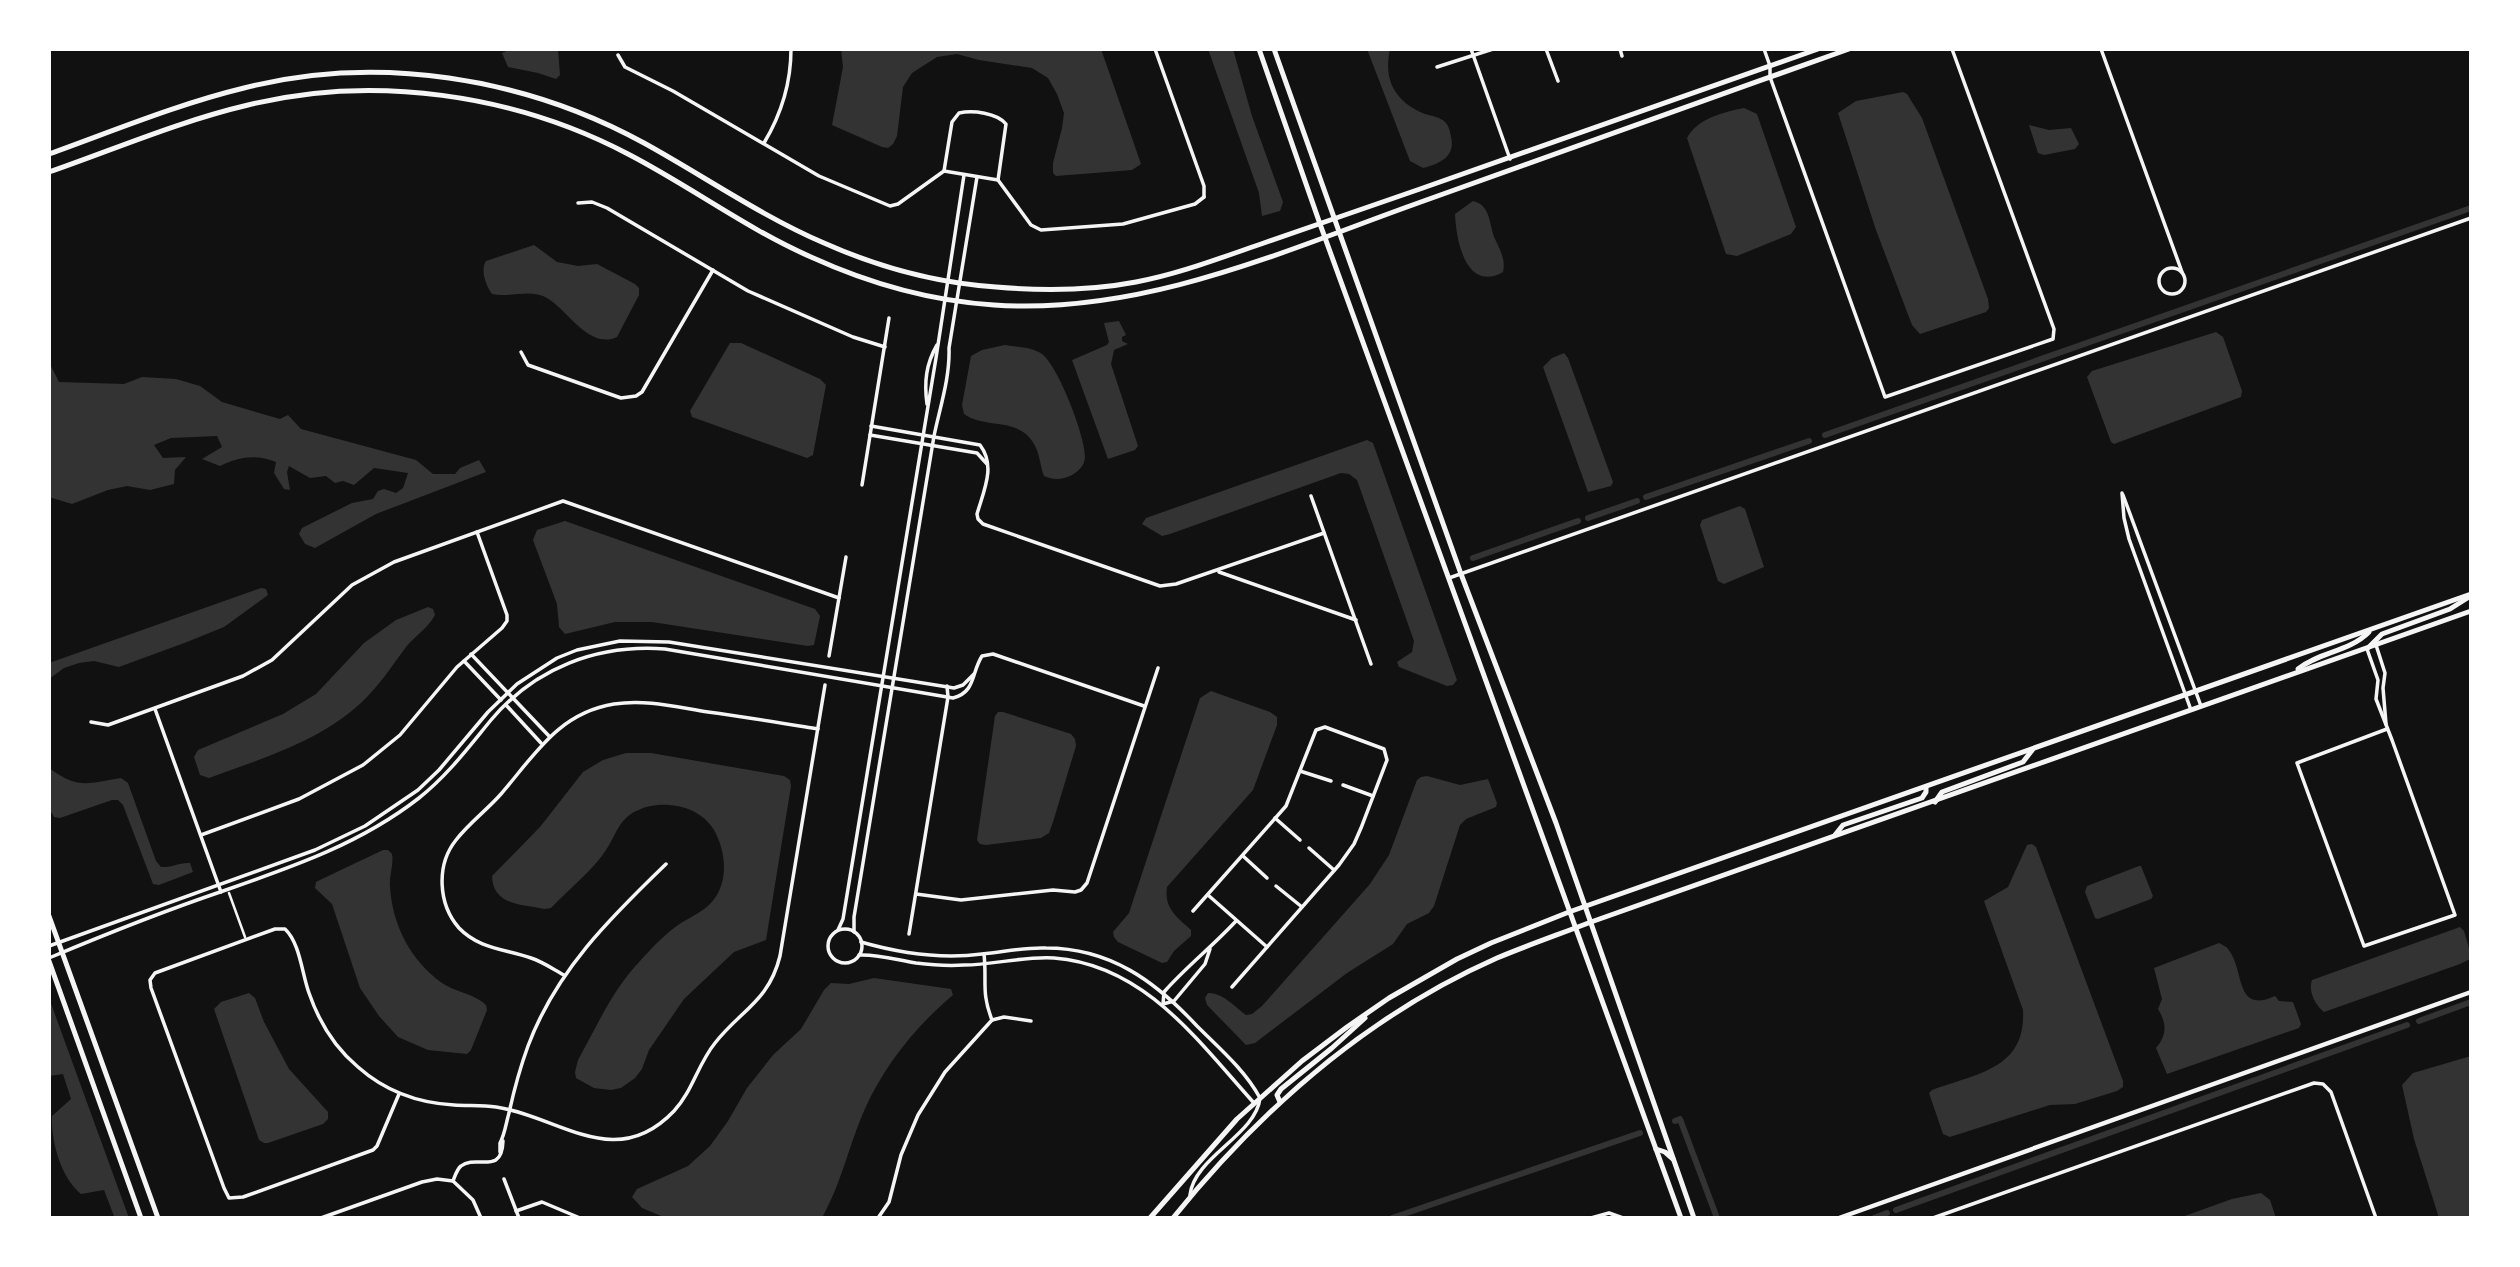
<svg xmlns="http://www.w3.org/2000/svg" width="2520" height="1267" font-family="Ubuntu,sans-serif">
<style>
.water{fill:#333}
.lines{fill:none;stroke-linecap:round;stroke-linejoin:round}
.canal{stroke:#333;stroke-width:6}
.pedestrian{stroke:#f5f5f5;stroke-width:2.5}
.minor{stroke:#f5f5f5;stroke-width:3.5}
.tertiary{stroke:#f5f5f5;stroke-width:4.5}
.secondary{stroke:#f5f5f5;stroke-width:5}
.primary{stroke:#f5f5f5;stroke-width:5}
</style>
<rect width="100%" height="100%" fill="#111"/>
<g class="water">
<path d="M512 49H558L560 75 556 79 538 73 508 67 502 53Z"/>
<path d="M841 49H1101L1141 164 1132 170 1056 176 1053 173V163L1062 128 1064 113 1057 94 1048 78 1032 68 979 60 957 54 937 57 912 73 903 87 897 136 893 144 888 148 882 147 832 125 843 67Z"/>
<path d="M1208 49H1233L1252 116 1283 202 1280 211 1262 216 1259 193Z"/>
<path d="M1367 49H1390C1383 80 1395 102 1425 114 1432 116 1440 117 1445 122 1449 126 1450 131 1451 137 1456 156 1440 164 1423 168L1410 161Z"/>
<path d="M1903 92 1907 94 1922 118 1988 299 1989 308 1986 312 1920 334 1912 325 1876 230 1838 113 1856 101Z"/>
<path d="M1744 108 1757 114 1796 227 1791 234 1737 256 1726 254 1687 138C1697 118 1725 112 1744 108Z"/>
<path d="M2029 125 2049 130 2071 128 2079 144 2075 149 2044 155 2038 153Z"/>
<path d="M1473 201C1491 205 1489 225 1495 239 1500 250 1506 260 1503 272 1466 293 1456 240 1455 214Z"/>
<path d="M534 245 557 262 578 266 597 264 635 284 639 288V295L617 337C589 350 568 310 547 298 530 288 510 298 492 294 486 286 480 270 486 261Z"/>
<path d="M1119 321 1126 335 1122 337V341L1128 344 1114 350 1111 364 1138 446 1135 450 1108 459 1072 360 1107 345 1109 342 1104 323Z"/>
<path d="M2216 332 2223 337 2242 391 2241 397 2114 444 2111 442 2087 377 2092 371Z"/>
<path d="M730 343H741L820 379 826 385 813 455 807 458 692 417 690 411Z"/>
<path d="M1005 345C1017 347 1032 347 1042 354 1058 366 1085 435 1085 456 1085 466 1078 472 1070 476 1061 480 1053 480 1044 476 1040 466 1040 454 1034 444 1018 416 987 430 964 414L962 405 971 356 982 350Z"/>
<path d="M1564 353 1568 358 1613 482 1611 486 1588 492 1543 367 1552 358Z"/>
<path d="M49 362 59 382 124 384 142 377 176 379 200 386 222 402 280 419 288 415 301 429 416 460 433 474H455L460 468 479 460 486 472 376 514 315 548 305 544 299 534 302 528 352 503 373 499 378 491 384 489 396 493 403 488 408 473 374 468 354 485 343 481 335 483 326 476 310 478 289 466 287 472 290 490 284 489 274 473 276 462C256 454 239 457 220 466L202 459 222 447 217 436 171 438 154 445 163 458 186 457 175 470 174 484 150 490 127 486 108 490 72 504 49 497Z"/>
<path d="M1367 440 1373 443 1457 680 1453 685 1447 686 1399 667 1397 662 1412 652 1414 641 1357 480 1349 474 1341 473 1170 534 1162 536 1142 524 1146 518Z"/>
<path d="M1740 506 1745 509 1764 567 1724 584 1718 581 1700 525 1702 520Z"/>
<path d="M565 521 815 609 820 616 814 645 808 646 652 622H615L565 634 559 627 557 604 533 540 537 530Z"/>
<path d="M261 588 266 589 268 595 224 627 187 642 119 667 94 661 79 663 64 668 49 679V663Z"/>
<path d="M428 607 433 609 435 615C428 628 415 636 406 647 392 666 379 686 362 702 319 742 263 758 209 778L200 775 194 757 198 750 283 714 316 694 364 643 396 620Z"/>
<path d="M1211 691 1270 712 1277 717V725L1253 790 1167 887C1164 909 1177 917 1191 930V936L1174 951 1167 962 1162 963 1118 942 1114 937 1113 932 1129 913 1200 698Z"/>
<path d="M998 712H1003L1071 734 1075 739 1076 746 1053 822 1049 833 1041 838 986 845 980 844 977 840 995 716Z"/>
<path d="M626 753H651L784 776 790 780 791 786 766 940 734 952 684 999 649 1050 642 1069 635 1078 621 1088 611 1090 594 1088 576 1078 575 1072 578 1060C597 1026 613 989 640 961 650 950 662 937 674 928 691 915 709 912 719 891 728 872 724 848 714 830 699 804 659 798 634 812 618 821 615 837 606 850 594 869 567 891 551 908L545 909C522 904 493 906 492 876L540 827 583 772 603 760Z"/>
<path d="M49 768C79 790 88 783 121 778L128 783 156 861 161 867C171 868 180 862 190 863L193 872 159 885 153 884 123 805 118 800H112L60 818 54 817 49 808Z"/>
<path d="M1427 776 1460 785 1488 779 1497 803 1496 807 1466 819 1460 825 1434 906 1429 913 1407 924 1393 944 1347 973 1255 1043 1246 1045 1207 1005 1205 998 1208 993C1223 993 1234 1006 1246 1015L1252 1014 1262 1006 1370 884 1389 855 1417 780 1421 777Z"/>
<path d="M2032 844 2036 847 2123 1081V1087L2117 1091 2075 1104 2050 1105 1950 1137 1943 1134 1929 1093 1932 1090C1978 1073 2026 1069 2023 1010L1984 901 2008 887 2027 845Z"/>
<path d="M383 850H388L392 854C394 864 389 876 390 886 392 925 411 961 442 983 455 992 475 994 486 1005L487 1010 471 1050 467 1054 428 1050 398 1037 379 1016 360 988 332 904 315 888 316 882 322 879Z"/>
<path d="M2139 866H2141L2153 896 2151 899 2098 919 2095 918 2085 892 2087 886Z"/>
<path d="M2460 927 2464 931 2471 955 2470 959 2460 964 2324 1012C2315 1005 2308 991 2312 980Z"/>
<path d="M2219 943C2222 945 2226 946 2228 949 2245 969 2234 1015 2275 996L2279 1001 2293 1002 2301 1024 2299 1028 2167 1074 2156 1048C2167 1035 2167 1024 2158 1009L2162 999 2154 968Z"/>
<path d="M874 978 951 989 953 995C916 1026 883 1067 864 1111 853 1136 846 1163 836 1188 832 1198 827 1208 822 1218H666L642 1208 632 1197 637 1189 688 1166 710 1146 728 1121 747 1088 773 1055 801 1029 824 990 831 983 849 984Z"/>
<path d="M249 993 255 998 264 1022 289 1069 328 1112V1119L323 1124 268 1143H264L259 1140 214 1009 221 1002Z"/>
<path d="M49 998 129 1218H111L114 1216 104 1190 81 1194C61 1178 51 1142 52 1116L71 1099 63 1074 49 1076Z"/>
<path d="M2471 1056V1218H2439L2414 1139 2402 1085 2413 1073Z"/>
<path d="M2261 1193 2270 1200 2276 1218H2179L2232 1199Z"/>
</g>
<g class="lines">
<g class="canal">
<path d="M1825 435 2471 208"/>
<path d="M1646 497 1809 441"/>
<path d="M1588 518 1637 501"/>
<path d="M1473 558 1578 521"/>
<path d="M2419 1021 2471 1002"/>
<path d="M1675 1121 1680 1119 1717 1218"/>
<path d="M1896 1210 2407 1025"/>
<path d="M1392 1218 1640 1133"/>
<path d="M1874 1218 1887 1213"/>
</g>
<path class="pedestrian" d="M229 893 245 937"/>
<g class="minor">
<path d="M1155 49 1204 186V197"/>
<path d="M1471 49 1510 159"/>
<path d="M1546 49 1558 81"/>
<path d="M1620 49 1622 56"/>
<path d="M1764 49 1770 66V77L1885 397 2053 339 2054 329 1952 49"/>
<path d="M2101 49 2182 272"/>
<path d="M618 55 625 67 673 91 819 176 890 206 898 204 944 171 998 180 1031 225 1041 230 1123 224 1195 204 1204 197"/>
<path d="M1437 67 1493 49"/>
<path d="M764 143C782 113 791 84 791 49"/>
<path d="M944 171 952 122 959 113C973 110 997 113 1006 124L998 180"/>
<path d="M578 203 592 202 607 208 748 291 853 337 885 347"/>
<circle cx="2172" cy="281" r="13"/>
<path d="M521 352 528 365 621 398 636 396 642 392 713 270"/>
<path d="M927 404C924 382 926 364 937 345"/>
<path d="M871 426 980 445C996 466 984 490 977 514L978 519 983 524 1160 586 1176 584 1324 533"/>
<path d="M870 435 977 453 987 464"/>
<path d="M862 485 889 318"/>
<path d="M2122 493 2124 518 2129 539 2191 710"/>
<path d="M2123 495 2201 706"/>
<path d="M1311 496 1371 664"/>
<path d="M1219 572 1356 620"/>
<path d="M1449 578 2471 218"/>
<path d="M2376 645 2385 673 2383 688 2386 724"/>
<path d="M2367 649 2378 680 2376 699 2392 740 2455 915 2364 946 2297 763 2387 729"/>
<path d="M471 654 549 736"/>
<path d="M829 656 846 557"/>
<path d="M464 661 501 700"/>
<path d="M506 705 541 743"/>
<path d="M155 709 221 892"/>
<path d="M91 722 108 725 243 676 272 660 352 585 394 562 563 501 839 598"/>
<path d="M1300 771 1331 781"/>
<path d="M1343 785 1373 796"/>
<path d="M1275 818 1300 840"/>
<path d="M201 835 299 799 363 765 400 735 457 667 502 628 507 621V615L477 532"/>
<path d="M1309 848 1334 870"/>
<path d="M1243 856 1267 878"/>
<path d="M1276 886 1302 907"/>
<path d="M916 894 961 900 1053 890 1075 892 1081 890 1087 883 1158 668"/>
<path d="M1208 895 1267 947"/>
<path d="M1193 911 1286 806 1316 730 1325 727 1384 749 1387 760 1361 828 1354 844 1339 865 1232 987"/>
<circle cx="845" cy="946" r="17"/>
<path d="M838 930 843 919 936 358 964 175"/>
<path d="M854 932V917L934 436C940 407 950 378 949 348L977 177"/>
<path d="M909 934 948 697 947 686"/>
<path d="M861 942C899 953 943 959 982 954 1004 952 1024 947 1046 948 1110 948 1155 981 1197 1026 1219 1048 1245 1070 1260 1098 1256 1135 1194 1157 1190 1195"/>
<path d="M49 946 315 850 365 826 418 790 439 770 488 712 517 684 557 658 577 650 620 641 669 642 954 688 963 685 974 674"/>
<path d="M1210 949 1205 964 1174 1001 1163 1004 1164 992C1187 966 1213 946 1236 921"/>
<path d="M984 954C987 982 981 992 992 1020"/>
<path d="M859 955C878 954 897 960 916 963 932 965 948 966 964 965 994 965 1023 956 1054 958 1145 965 1198 1041 1254 1103"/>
<path d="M49 958C106 934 164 911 223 891 292 867 360 844 419 798 447 776 468 748 491 720 535 668 597 644 665 649L953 698C976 692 971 673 982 656L993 654 1144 706"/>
<path d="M564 975C553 969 543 962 531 958 505 949 479 949 459 928 438 904 436 865 456 840 469 823 487 810 501 794 534 756 558 713 614 704 646 699 676 707 708 712 745 717 781 723 818 729"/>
<path d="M992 1020 1004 1017 1031 1021"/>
<path d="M399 1094 377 1146 373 1150 243 1197 229 1198 224 1188 151 988 150 980 155 973 275 929H285C300 943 302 974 309 993 319 1022 334 1047 358 1067 385 1091 418 1103 454 1105 468 1106 482 1105 496 1107 559 1116 615 1173 674 1111 692 1092 698 1064 715 1043 741 1010 769 1001 780 956L825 685"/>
<path d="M500 1152V1143C505 1134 506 1123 509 1113 514 1090 520 1068 528 1046 556 971 610 918 666 864"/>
<path d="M504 1179 519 1218"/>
<path d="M453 1181C455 1176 457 1169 461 1166 476 1154 502 1176 503 1141"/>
<path d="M453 1181 473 1200 481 1218"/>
<path d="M516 1211 542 1202 580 1218"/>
<path d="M321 1218 422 1182 437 1179 453 1181"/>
<path d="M878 1218 889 1202 901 1155 918 1115 945 1072 992 1020"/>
<path d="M1591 1218 1609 1213 1623 1218"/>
<path d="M1933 1218 2314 1083 2323 1084 2331 1092 2376 1218"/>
</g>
<path class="tertiary" d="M1839 1218 2471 992"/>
<g class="secondary">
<path d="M49 154C113 131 178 104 244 88 377 54 524 77 644 143 704 176 761 216 824 243 878 267 937 283 996 287 1042 291 1089 291 1136 282 1179 274 1220 258 1261 244 1314 226 1367 207 1420 189 1553 142 1686 96 1818 49"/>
<path d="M49 172C115 149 180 121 248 105 373 74 514 94 628 154 690 186 747 229 811 257 868 283 932 301 994 305 1143 315 1281 252 1418 203 1561 152 1705 100 1849 49"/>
</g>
<g class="primary">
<path d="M1259 49 1320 224 1681 1218"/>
<path d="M1274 49 1461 574 1556 823 1694 1218"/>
<path d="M2369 647 2382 634 2450 609 2469 597"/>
<path d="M2298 669C2319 652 2349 652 2369 632"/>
<path d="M1935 802 1942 792 2023 762 2033 749"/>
<path d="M1835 835 1843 825 1922 798 1926 792V787"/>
<path d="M49 916 158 1218"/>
<path d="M49 961 141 1218"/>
<path d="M1280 1102 1277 1095 1281 1089 1332 1048 1365 1018"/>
<path d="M1656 1149 1665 1152 1673 1159"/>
<path d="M1150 1218 1237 1119 1302 1061 1347 1027 1389 998 1457 959 1491 943 1569 912 2471 594"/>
<path d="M1173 1218C1261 1109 1368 1015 1497 958 1528 945 1560 934 1591 922L2471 611"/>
</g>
</g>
<rect width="2520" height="1267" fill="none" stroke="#ffffff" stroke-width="102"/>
</svg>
